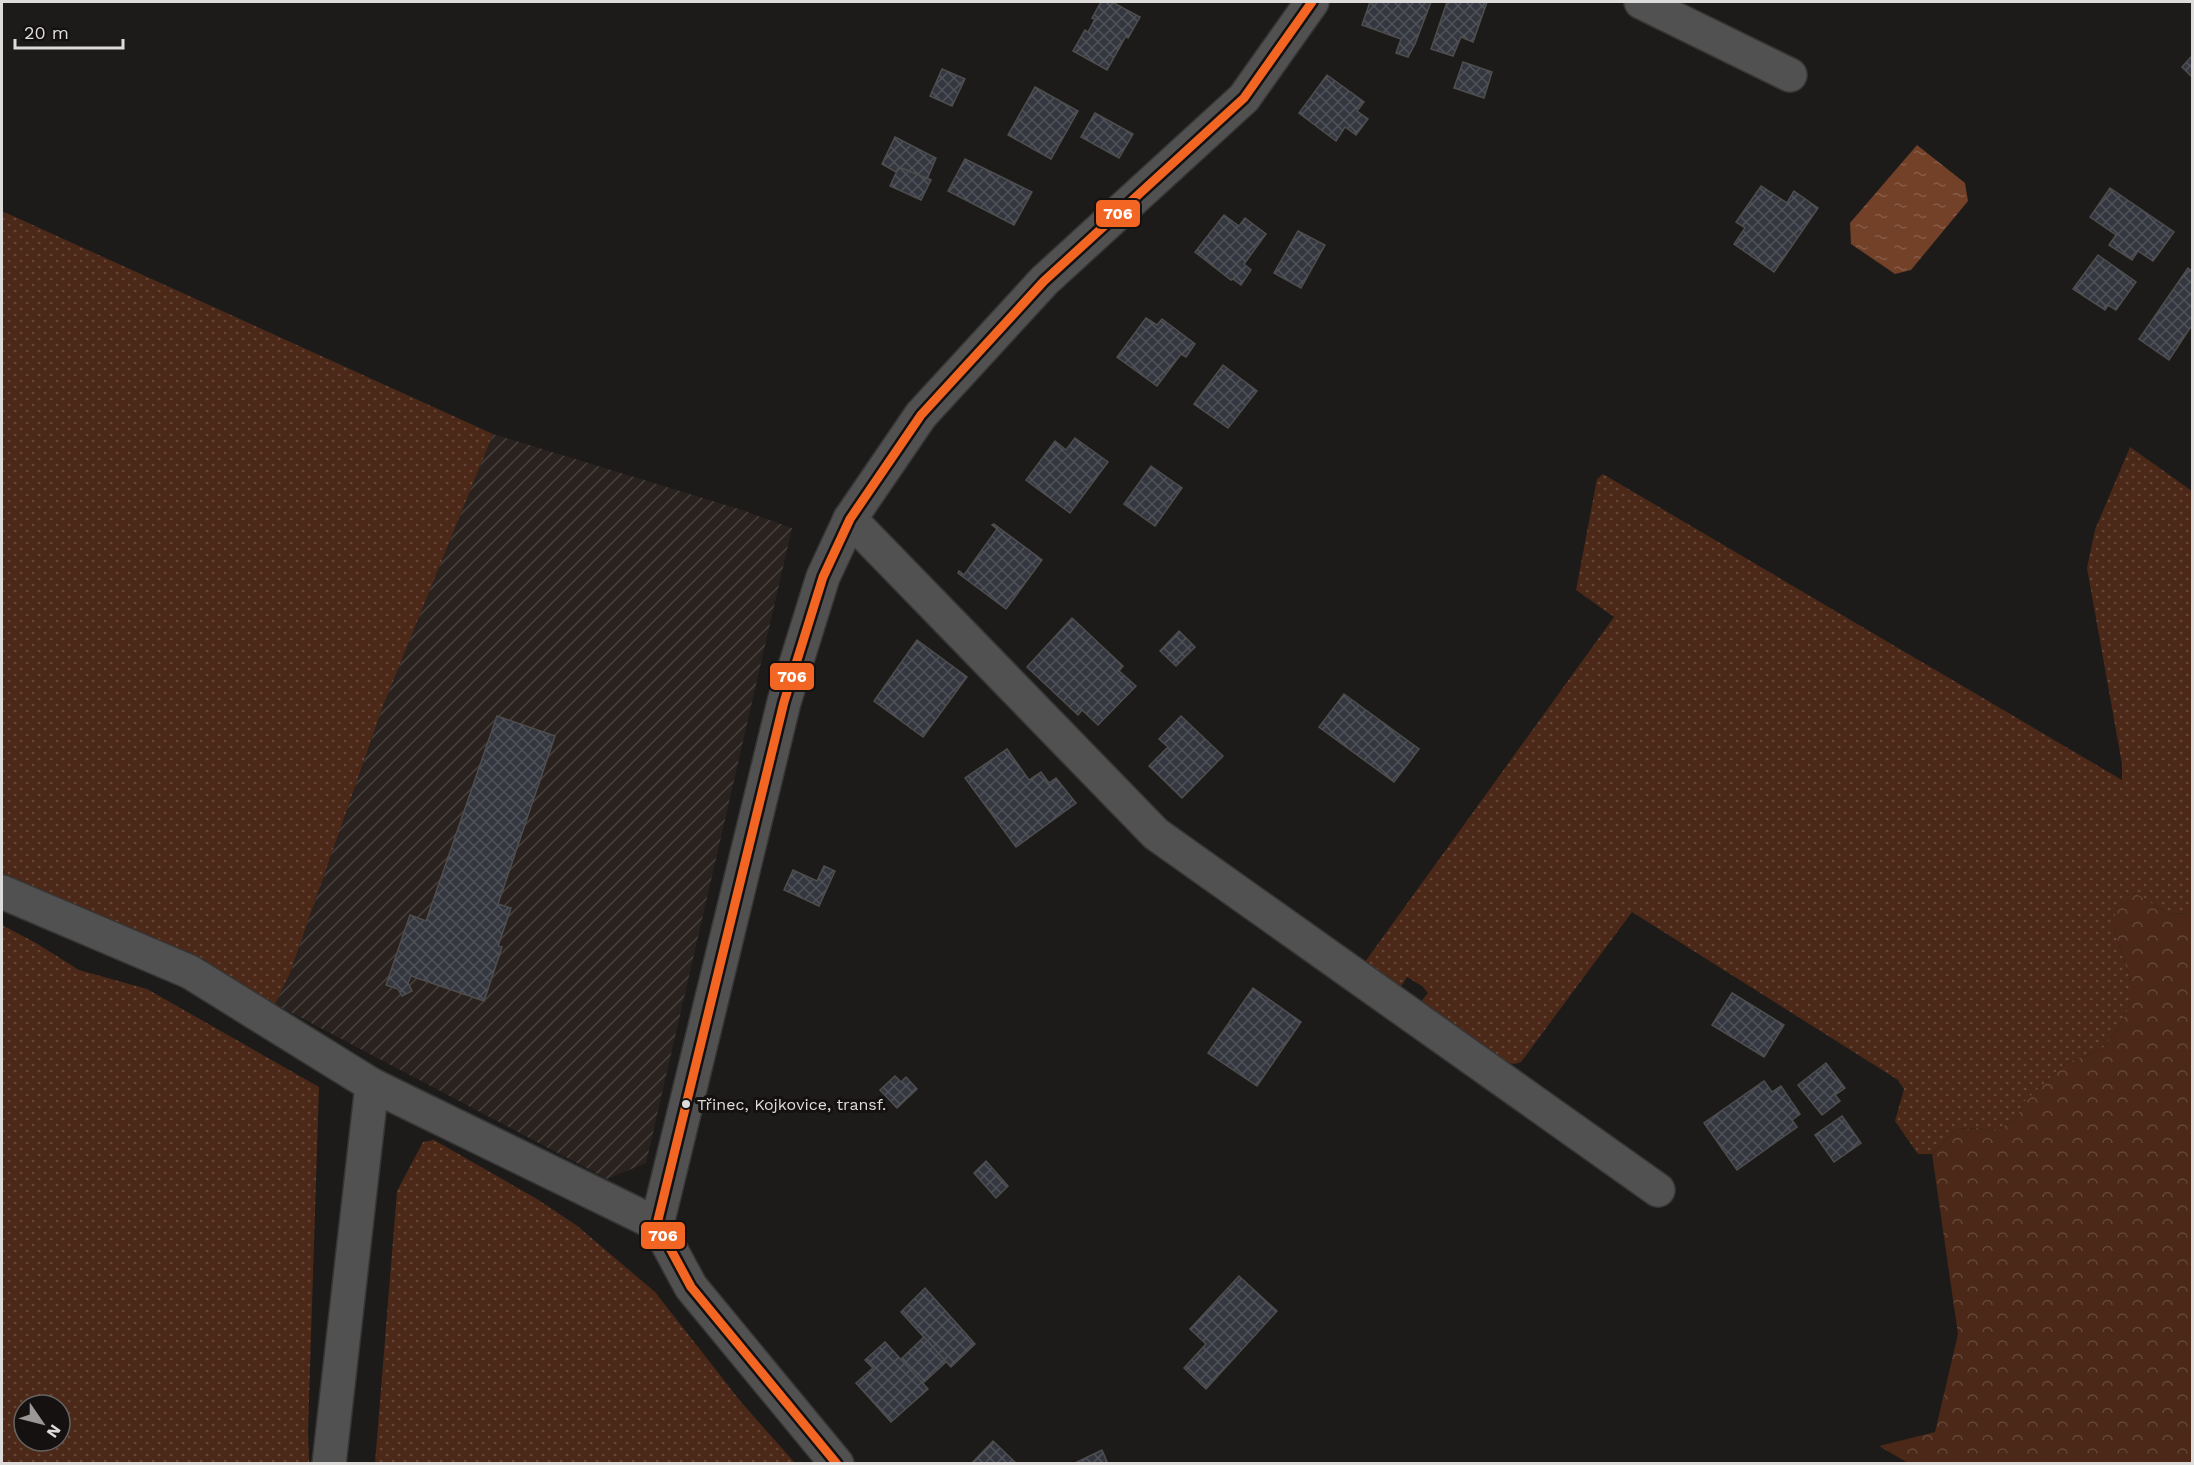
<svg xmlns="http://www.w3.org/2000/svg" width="2194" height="1465" font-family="'Work Sans',sans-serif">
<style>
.industrial{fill:url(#industrial-furrows)}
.grass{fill:url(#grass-dots);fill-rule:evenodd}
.forest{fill:url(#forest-crowns)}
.water{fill:url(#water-ripples)}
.building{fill:url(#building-cross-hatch);stroke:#4f4e4e;stroke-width:1.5}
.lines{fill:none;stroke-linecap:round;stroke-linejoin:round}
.minor-casing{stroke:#373635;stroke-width:36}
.minor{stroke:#515151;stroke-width:33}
.bus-1-casing{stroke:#141110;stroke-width:14}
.bus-1{stroke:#f26522;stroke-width:9}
.bus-dot{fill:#dedcdb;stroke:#141110;stroke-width:2}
.labels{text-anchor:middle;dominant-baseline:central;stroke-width:6;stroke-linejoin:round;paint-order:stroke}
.bus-label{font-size:16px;fill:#dedcdb;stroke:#141110;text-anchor:start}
.line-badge{stroke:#141110;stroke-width:2}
.badge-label{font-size:16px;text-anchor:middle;font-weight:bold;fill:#fff}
</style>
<defs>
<pattern id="industrial-furrows" width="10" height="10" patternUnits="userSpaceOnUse" patternTransform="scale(1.5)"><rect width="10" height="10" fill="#2a221f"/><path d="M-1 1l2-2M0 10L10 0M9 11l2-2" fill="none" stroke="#48423f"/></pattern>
<pattern id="grass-dots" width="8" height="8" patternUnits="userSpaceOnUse" patternTransform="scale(1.5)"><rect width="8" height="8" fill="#4b2817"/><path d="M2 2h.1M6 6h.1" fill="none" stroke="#644738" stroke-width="1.8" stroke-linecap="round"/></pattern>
<pattern id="forest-crowns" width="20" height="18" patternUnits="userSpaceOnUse" patternTransform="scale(1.5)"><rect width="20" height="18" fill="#4b2817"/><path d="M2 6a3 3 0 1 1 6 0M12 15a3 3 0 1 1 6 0" fill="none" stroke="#644738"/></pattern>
<pattern id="water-ripples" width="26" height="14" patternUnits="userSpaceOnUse" patternTransform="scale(1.5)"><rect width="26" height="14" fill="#734028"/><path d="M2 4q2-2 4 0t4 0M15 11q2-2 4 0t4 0" fill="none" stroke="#865b47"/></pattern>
<pattern id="building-cross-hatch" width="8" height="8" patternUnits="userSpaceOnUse" patternTransform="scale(1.5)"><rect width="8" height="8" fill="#34373f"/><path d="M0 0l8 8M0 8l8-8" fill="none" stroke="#51535a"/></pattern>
</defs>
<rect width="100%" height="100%" fill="#1c1b1a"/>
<path class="industrial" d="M493 434 742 510 792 528 646 1163 607 1179 275 1004 290 973 383 706Z"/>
<g class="grass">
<path d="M2 211 493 434 383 706 290 973 275 1004 94 920 2 879Z"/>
<path d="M2130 447 2192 491V914L2167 913 2135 893 2113 926 2131 981V1003L2119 1027 2104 1047 2084 1057 2067 1062 2024 1102 2016 1119 1995 1131 1979 1128 1957 1129 1932 1154H1918L1895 1121 1904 1089 1898 1080 1632 912 1521 1062 1515 1064 1500 1062 1418 1005 1428 993 1422 986 1407 977 1400 988 1362 966 1614 617 1576 590 1597 479 1603 474 2122 780V764L2087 568 2095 530Z"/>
<path d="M2 925 36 943 79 970 147 989 319 1087 308 1431 309 1463H2ZM24 1405H60V1441H24Z"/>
<path d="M434 1140 537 1199 576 1225 655 1292 741 1402 795 1463H375L397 1191 423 1142Z"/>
</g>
<path class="forest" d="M2135 893 2167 913 2192 914V1463H1908L1879 1446 1935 1432 1958 1334 1932 1154 1957 1129 1979 1128 1995 1131 2016 1119 2024 1102 2067 1062 2084 1057 2104 1047 2119 1027 2131 1003V981L2113 926 2116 910Z"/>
<path class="water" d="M1917 145 1965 183 1968 201 1911 270 1895 274 1851 244 1850 223Z"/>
<g class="building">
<path d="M1101 2H1112L1140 17 1128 38 1126 36 1107 70 1073 51 1085 30 1088 32 1095 19 1092 18Z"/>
<path d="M1370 2H1431L1415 44 1408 57 1396 53 1401 39 1362 25Z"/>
<path d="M1447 2H1487L1473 42 1461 37 1453 56 1431 49Z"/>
<path d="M2192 56V77L2182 67Z"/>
<path d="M1463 62 1492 72 1484 98 1454 88Z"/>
<path d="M942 69 965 79 952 106 930 96Z"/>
<path d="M1327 75 1364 102 1357 111 1368 119 1356 135 1345 127 1336 141 1299 113Z"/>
<path d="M1035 87 1078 111 1051 159 1008 135Z"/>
<path d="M1095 113 1133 134 1119 158 1081 137Z"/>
<path d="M895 137 936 158 927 179 899 167 896 172 882 164Z"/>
<path d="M965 159 1032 192 1014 225 948 191Z"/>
<path d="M899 167 931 180 921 200 890 186Z"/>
<path d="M1761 186 1787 203 1794 191 1818 208 1774 272 1734 244 1745 228 1736 222Z"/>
<path d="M2110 188 2174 232 2153 261 2138 251 2132 260 2109 245 2116 235 2090 217Z"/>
<path d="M1224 215 1239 226 1245 218 1266 234 1244 264 1251 270 1241 285 1233 279 1231 280 1195 252Z"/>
<path d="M1298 231 1325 245 1301 288 1274 273Z"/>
<path d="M2098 255 2136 282 2116 310 2108 305 2105 310 2073 289Z"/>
<path d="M2188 268 2192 271V325L2169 360 2139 339Z"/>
<path d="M1146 318 1157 325 1162 319 1195 344 1186 357 1181 354 1157 386 1117 357Z"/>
<path d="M1223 365 1257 391 1228 428 1194 404Z"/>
<path d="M1075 438 1108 462 1070 513 1026 480 1055 441 1066 450Z"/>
<path d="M1151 466 1182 488 1155 526 1124 504Z"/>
<path d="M994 524 1042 560 1006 609 958 573 959 571 964 575 997 529 992 525Z"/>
<path d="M1072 618 1123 666 1119 671 1136 686 1098 725 1082 710 1078 715 1027 667Z"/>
<path d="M1179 631 1195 647 1176 666 1160 651Z"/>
<path d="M917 640 967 677 923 737 874 701Z"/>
<path d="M1344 694 1419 749 1394 782 1319 727Z"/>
<path d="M497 716 555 736 498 904 511 908 498 946 502 947 484 1001 411 976 408 983 412 991 402 996 398 989 386 985 410 915 426 921Z"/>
<path d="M1181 716 1223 756 1182 798 1149 766 1168 747 1159 739Z"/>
<path d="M1007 749 1029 780 1041 772 1049 783 1056 778 1076 803 1016 847 965 778Z"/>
<path d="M824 866 835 871 819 906 784 890 793 870 817 881Z"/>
<path d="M1253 988 1301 1022 1257 1086 1208 1053Z"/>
<path d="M1732 993 1784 1025 1764 1057 1712 1025Z"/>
<path d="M1826 1063 1845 1088 1835 1095 1840 1101 1822 1115 1798 1085Z"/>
<path d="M895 1076 901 1082 906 1077 917 1089 897 1108 880 1090Z"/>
<path d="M1764 1081 1772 1092 1781 1086 1800 1114 1792 1120 1797 1127 1737 1170 1704 1123Z"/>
<path d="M1842 1116 1861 1143 1834 1162 1815 1135Z"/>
<path d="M986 1161 1008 1186 996 1198 974 1173Z"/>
<path d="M1239 1276 1277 1311 1206 1389 1184 1368 1206 1344 1190 1329Z"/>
<path d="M925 1288 975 1344 951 1367 901 1312Z"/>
<path d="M924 1337 946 1362 922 1384 901 1359Z"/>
<path d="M885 1342 928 1389 891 1422 856 1383 873 1368 865 1360Z"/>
<path d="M993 1441 1017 1464H971Z"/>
<path d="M1102 1450 1108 1464H1073Z"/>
</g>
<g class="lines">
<defs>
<g id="minor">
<path d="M1641 2 1790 75"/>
<path d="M850 519 1156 834 1658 1190"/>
<path d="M2 892 190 972 372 1085 657 1224 691 1287 837 1464"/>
<path d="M657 1224 784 702 823 577 850 519 921 415 1044 281 1244 98 1312 2"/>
<path d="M329 1464 372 1085"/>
</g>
</defs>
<use href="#minor" class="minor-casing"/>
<use href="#minor" class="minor"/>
<defs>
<path id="bus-1" d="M837 1464 691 1287 657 1224 784 702 823 577 850 519 921 415 1044 281 1244 98 1312 2"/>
</defs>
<use href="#bus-1" class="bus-1-casing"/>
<use href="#bus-1" class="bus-1"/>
</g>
<circle class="bus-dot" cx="686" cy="1104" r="5"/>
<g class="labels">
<g class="bus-label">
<text x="697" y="1104">Třinec, Kojkovice, transf.</text>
</g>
</g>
<g class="line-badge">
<rect x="1095" y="199" width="46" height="29" rx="6" fill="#f26522"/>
<rect x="769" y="662" width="46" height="29" rx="6" fill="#f26522"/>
<rect x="640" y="1221" width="46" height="29" rx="6" fill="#f26522"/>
</g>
<g class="badge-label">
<text x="1118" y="219">706</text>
<text x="792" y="682">706</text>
<text x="663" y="1241">706</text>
</g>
<rect width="2194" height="1465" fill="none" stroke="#dedcdb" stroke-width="6"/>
<g transform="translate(42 1423) rotate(125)"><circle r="28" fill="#141110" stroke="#656261" stroke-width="1.5"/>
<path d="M0-4.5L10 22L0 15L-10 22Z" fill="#9a9897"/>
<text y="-9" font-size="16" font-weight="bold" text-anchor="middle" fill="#dedcdb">N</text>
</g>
<path d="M15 39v9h108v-9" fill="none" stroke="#dedcdb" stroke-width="3"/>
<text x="24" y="39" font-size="18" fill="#dedcdb" stroke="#141110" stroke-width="4.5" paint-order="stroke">20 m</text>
</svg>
